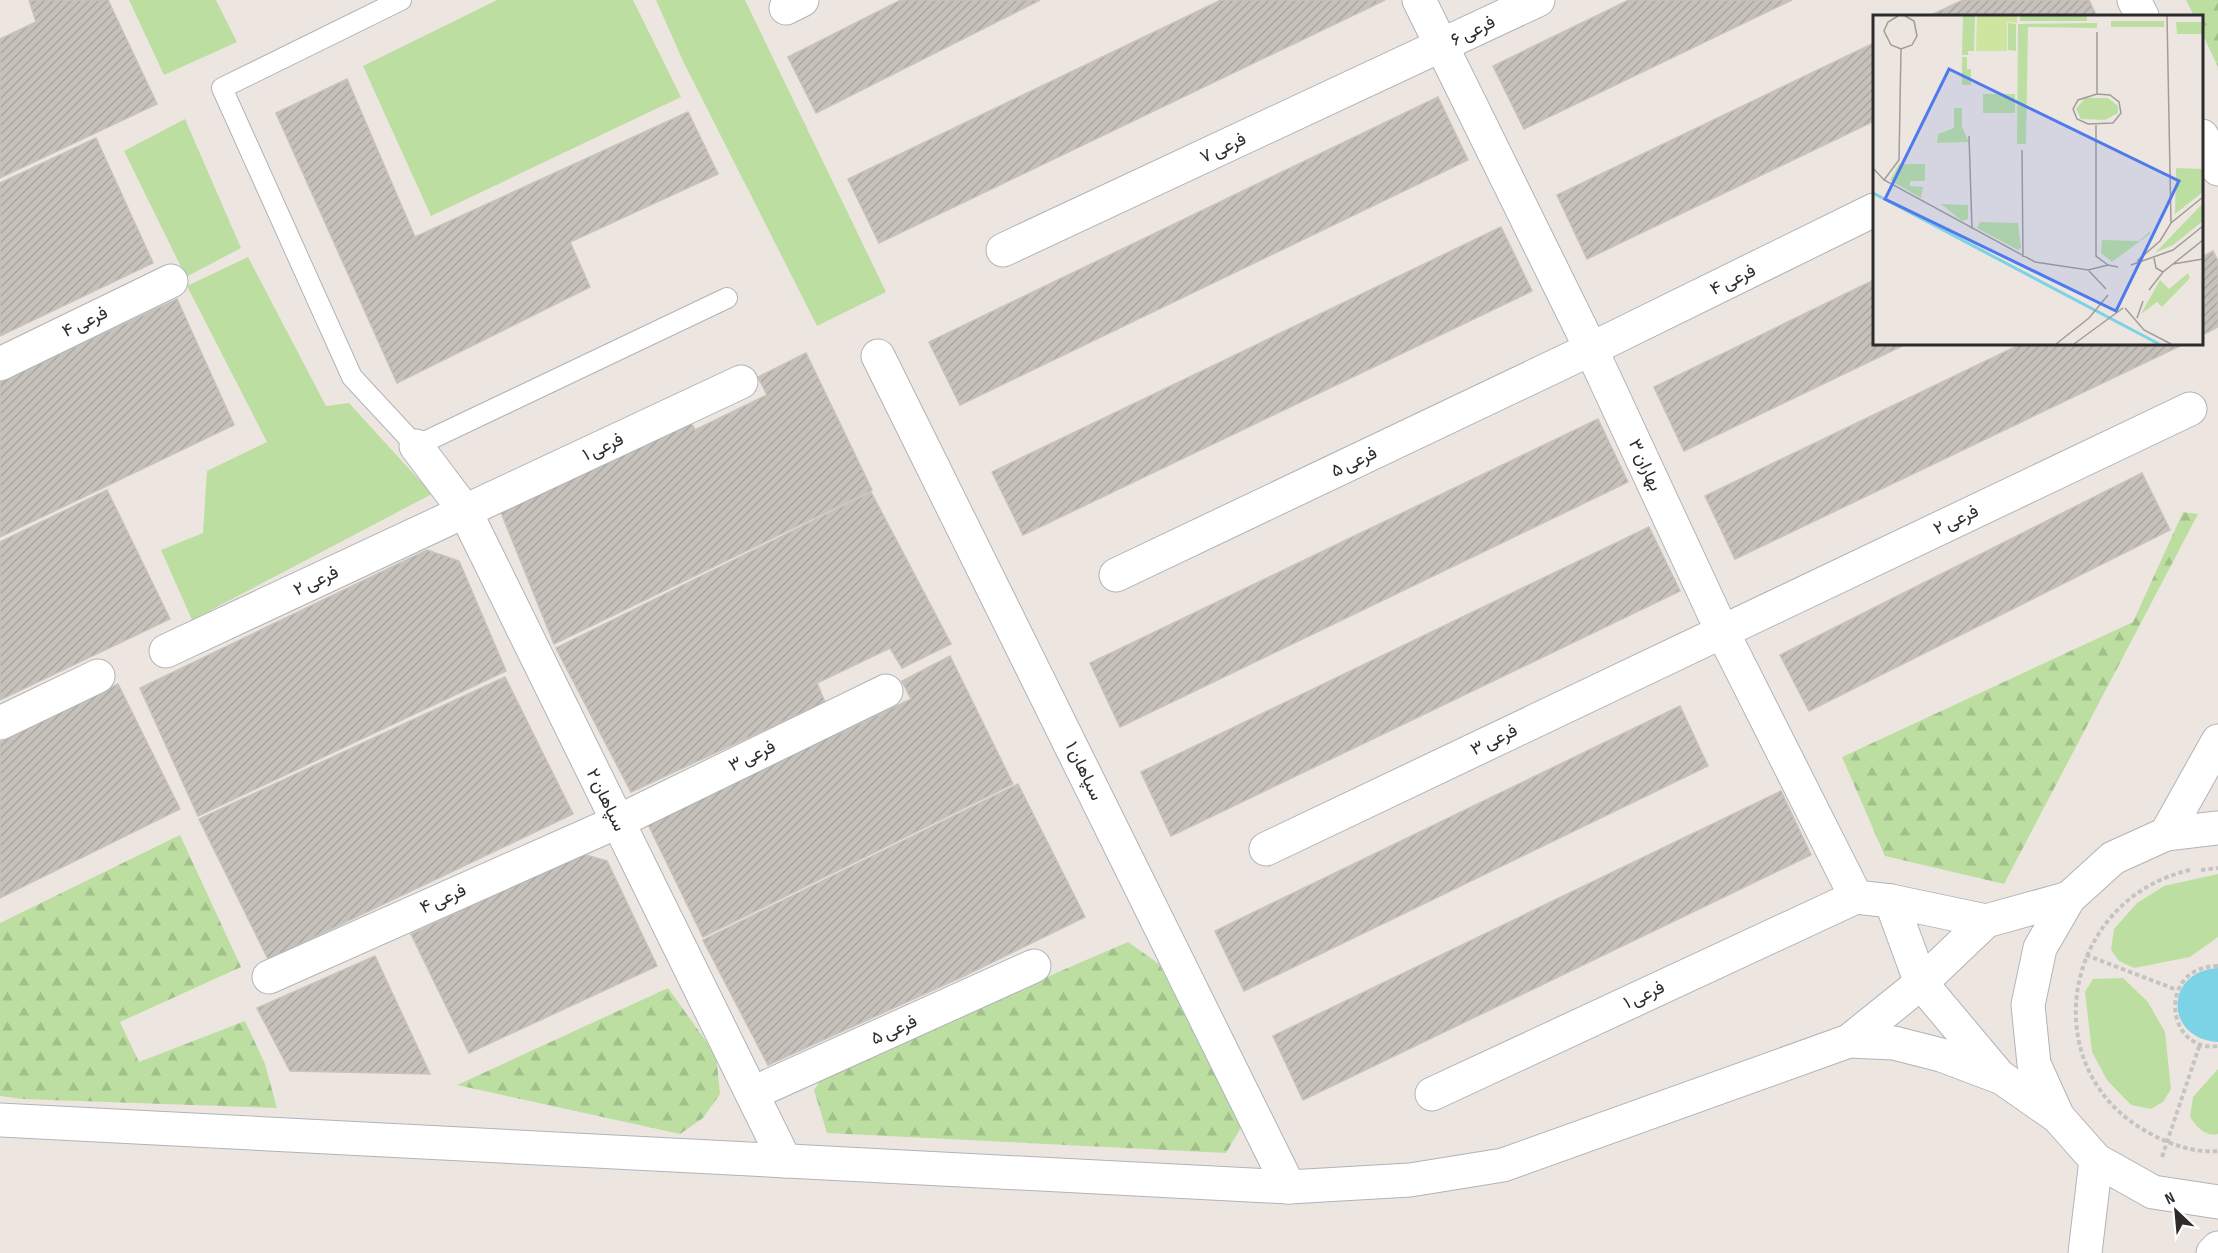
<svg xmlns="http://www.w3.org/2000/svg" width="2218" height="1253" font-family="'Sofia Sans Condensed',Vazirmatn,sans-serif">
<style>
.green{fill:#bcdfa1}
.forest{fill:url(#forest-firs)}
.water{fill:#7cd3e6}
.building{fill:url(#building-hatch);stroke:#c8c2b9;stroke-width:1.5}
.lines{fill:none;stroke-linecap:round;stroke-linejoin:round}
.lane-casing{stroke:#b0b3bb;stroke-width:22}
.street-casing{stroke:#b0b3bb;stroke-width:35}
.secondary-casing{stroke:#b0b3bb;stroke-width:35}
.path{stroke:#c4c4c4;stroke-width:4;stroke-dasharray:4.5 3;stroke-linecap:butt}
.lane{stroke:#fff;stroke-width:20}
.street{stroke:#fff;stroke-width:33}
.secondary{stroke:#fff;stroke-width:33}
.labels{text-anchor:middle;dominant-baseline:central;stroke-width:4.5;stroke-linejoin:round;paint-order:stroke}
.street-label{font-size:18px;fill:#2c2c2c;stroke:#fff}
.inset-river{fill:none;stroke:#7cd3e6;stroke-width:3}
.inset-road{fill:none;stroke:#a09c98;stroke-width:1.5}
.view{fill:#4e7aec;fill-opacity:0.15;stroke:#4e7aec;stroke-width:3}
.inset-edge{fill:none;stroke:#2c2c2c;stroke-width:3}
</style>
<defs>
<pattern id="forest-firs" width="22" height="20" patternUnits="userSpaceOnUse" patternTransform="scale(1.5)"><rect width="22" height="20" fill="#bcdfa1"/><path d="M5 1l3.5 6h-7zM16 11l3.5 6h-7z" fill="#a2c08b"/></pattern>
<pattern id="building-hatch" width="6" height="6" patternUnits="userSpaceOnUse" patternTransform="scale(1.5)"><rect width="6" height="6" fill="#c6c1bb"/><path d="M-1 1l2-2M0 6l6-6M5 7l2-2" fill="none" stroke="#aaa6a1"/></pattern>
</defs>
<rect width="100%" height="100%" fill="#ede6e0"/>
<g class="green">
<path d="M129 0H216L237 42 164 75Z"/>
<path d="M497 0H633L681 97 431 216 363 66Z"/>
<path d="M656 0H745L886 292 817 326 683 61Z"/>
<path d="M185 119 241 248 186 277 124 151Z"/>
<path d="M248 257 326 406 349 403 432 494 192 620 161 550 203 533 207 471 267 442 187 286Z"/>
<path d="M2218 874V937L2190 957 2134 968 2119 961 2111 950 2114 929 2137 903 2164 886Z"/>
<path d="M2123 978 2148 1002 2165 1032 2171 1089 2163 1102 2151 1109 2131 1105 2107 1080 2092 1052 2085 992 2093 979Z"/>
<path d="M2218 1069V1134C2205 1137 2197 1127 2190 1117L2193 1097Z"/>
</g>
<g class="forest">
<path d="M2186 0H2218V67L2202 33V16H2194Z"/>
<path d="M2183 512 2198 514 2004 884 1885 856 1842 757 2133 622Z"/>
<path d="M180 835 241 967 120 1022 139 1062 245 1021 265 1064 277 1108 23 1099 0 1096V923Z"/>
<path d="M1128 942 1159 964 1242 1126 1226 1153 827 1133 814 1090 826 1072Z"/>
<path d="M668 988 716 1055 720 1094 703 1118 680 1134 457 1085Z"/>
</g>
<path class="water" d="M2218 968V1042C2164 1039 2164 971 2218 968Z"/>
<g class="building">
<path d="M29 0H108L157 104 0 178V39L36 22Z"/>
<path d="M901 0H1040L816 113 788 57Z"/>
<path d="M1221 0H1385L879 243 848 179Z"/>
<path d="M1629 0H1792L1524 129 1493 66Z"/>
<path d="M1963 0H2089L2096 15 1929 16Z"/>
<path d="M1874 43V121L1587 259 1557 195Z"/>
<path d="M347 79 415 237 688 112 718 174 570 242 590 287 397 383 276 113Z"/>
<path d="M1438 97 1468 160 960 405 929 342Z"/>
<path d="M96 138 153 263 0 336V183Z"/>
<path d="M1501 227 1532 291 1023 535 992 472Z"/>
<path d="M2213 251 2218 261V327L2202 335V257Z"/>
<path d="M1874 280V344H1906L1684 451 1654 387Z"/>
<path d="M177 299 234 425 0 537V382Z"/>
<path d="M2021 344H2184L1735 559 1705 496Z"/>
<path d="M806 353 872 490 554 644 500 510 689 420 695 430 767 395 758 377Z"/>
<path d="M1598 419 1628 482 1120 727 1090 663Z"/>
<path d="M2142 473 2170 530 1809 711 1780 655Z"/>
<path d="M107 490 170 619 0 700V542Z"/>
<path d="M871 492 951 644 902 668 890 648 817 683 825 702 631 792 556 648Z"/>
<path d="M1649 527 1680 591 1171 836 1141 772Z"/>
<path d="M427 550 459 561 506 671 198 816 140 688Z"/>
<path d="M950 656 1013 784 703 937 643 814 833 724 838 734 911 699 902 681Z"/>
<path d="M505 677 573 814 268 959 199 819Z"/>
<path d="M118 684 180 809 0 898V742Z"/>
<path d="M1680 706 1708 766 1244 991 1215 931Z"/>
<path d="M1018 784 1085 917 964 976 768 1065 703 940Z"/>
<path d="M1781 791 1811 855 1303 1100 1273 1036Z"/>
<path d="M582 854 607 861 657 966 469 1053 411 934Z"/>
<path d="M375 956 430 1074 290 1071 257 1008Z"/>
</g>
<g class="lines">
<defs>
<path id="lane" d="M401 0 222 88 352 377 416 446 727 298"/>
<g id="street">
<path d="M786 8 802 0"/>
<path d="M1003 250 1538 0"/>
<path d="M0 364 171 281"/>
<path d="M1116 575 1591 349 1874 210"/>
<path d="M166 651 741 382"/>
<path d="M0 723 98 676"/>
<path d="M1266 849 2190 409"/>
<path d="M269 977 617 822 886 691"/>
<path d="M753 1093 1034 966"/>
<path d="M1432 1094 1856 897"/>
</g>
<g id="secondary">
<path d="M1419 0 1591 349 1722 631 1856 897 1891 901 1986 921"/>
<path d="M2134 0 2142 16"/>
<path d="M2202 136 2218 169"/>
<path d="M878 356 1289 1187"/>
<path d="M416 446 465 511 785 1161"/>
<path d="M2218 828 2166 834 2113 858 2069 898 2040 948 2028 1005 2034 1064 2058 1117 2096 1160 2153 1192 2218 1202"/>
<path d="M2166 834 2218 741"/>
<path d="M1891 901 1921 983 1999 1076"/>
<path d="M1849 1041 1894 1043 1941 1055 2002 1078 2058 1117"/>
<path d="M0 1120 1289 1187 1410 1180 1503 1165 1849 1041 1921 983 1986 921 2069 898"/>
<path d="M2085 1253 2096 1160"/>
<path d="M2213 1253 2218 1248"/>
</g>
</defs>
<use href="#lane" class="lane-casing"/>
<use href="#street" class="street-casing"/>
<use href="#secondary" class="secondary-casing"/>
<g class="path">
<path d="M2190 870C2060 900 2032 1074 2153 1135 2172 1145 2195 1153 2218 1151"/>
<path d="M2201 870 2218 868"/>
<path d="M2086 955 2177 990"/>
<path d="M2218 966C2155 967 2167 1054 2218 1046"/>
<path d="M2162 1157 2200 1044"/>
</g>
<use href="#lane" class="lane"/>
<use href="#street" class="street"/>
<use href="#secondary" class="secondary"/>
</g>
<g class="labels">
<g class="street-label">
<text transform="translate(1473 31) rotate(-26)">فرعی ۶</text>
<text transform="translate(1223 148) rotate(-25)">فرعی ۷</text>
<text transform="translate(1733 280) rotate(-26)">فرعی ۴</text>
<text transform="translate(85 322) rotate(-26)">فرعی ۴</text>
<text transform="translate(603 447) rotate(-25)">فرعی ۱</text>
<text transform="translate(1354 462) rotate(-25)">فرعی ۵</text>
<text transform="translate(1645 465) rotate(65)">بهاران ۳</text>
<text transform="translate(1956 520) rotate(-25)">فرعی ۲</text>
<text transform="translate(316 581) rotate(-25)">فرعی ۲</text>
<text transform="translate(1494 740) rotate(-26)">فرعی ۳</text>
<text transform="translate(752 756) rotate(-26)">فرعی ۳</text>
<text transform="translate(1084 771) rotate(64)">سپاهان ۱</text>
<text transform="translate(606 800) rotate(64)">سپاهان ۲</text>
<text transform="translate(443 899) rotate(-24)">فرعی ۴</text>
<text transform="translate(1644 995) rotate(-25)">فرعی ۱</text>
<text transform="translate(894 1030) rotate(-24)">فرعی ۵</text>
</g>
</g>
<g transform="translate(1873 15)">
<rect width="330" height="330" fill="#ede6e0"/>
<path d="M90 1H102L101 36H95V40H89ZM147 1H214V6H147ZM238 6H291V12H238ZM303 7H330V19H304ZM135 8 143 9V36L135 35ZM224 8V13L155 12 153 129H144L145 9ZM89 42H94V54H98V70H89ZM110 79H142V98H110ZM212 83H235L245 91V98L232 105 208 104 203 94ZM81 93H89V112L96 127 64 128 65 119 81 113ZM315 258 317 263 289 292 284 287 268 299 287 265 296 274Z" fill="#bcdfa1"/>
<path d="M26 149H52V166H37V171L50 172 48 183 17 165ZM303 153 330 154V177L302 199ZM330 188V206L300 230 282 238ZM68 189 95 190V204L89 206ZM107 207 145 208 148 233 145 235 104 213ZM276 217 278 218 239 247 228 238 229 225 266 226Z" fill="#bcdfa1"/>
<path d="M104 1H144V8L134 7V36H103Z" fill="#cde59e"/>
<path class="inset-river" d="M0 178 286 329"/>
<path class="inset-road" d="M25 1 15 7 11 16 18 30 28 34 39 30 44 21 41 6 32 1M294 1 298 208M224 79 237 80 246 87 248 98 240 108 215 109 204 104 200 94 205 85ZM224 79V17M223 110V241L235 250M96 121 99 214M149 135 150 242M0 153 11 165 162 247 215 255 235 250 245 252M11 165 26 145 28 34M281 243 283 253 290 257M264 246 287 226 298 208 330 182M300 249 330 244M258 250 300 235 330 211M216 256 233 274M276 275 290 257 330 225M252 293 271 315 298 329M264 303 270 286M183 329 216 303 235 280M201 329 250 293"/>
<path class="view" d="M76 54 306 166 243 296 12 184Z"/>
<rect width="330" height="330" class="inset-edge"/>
</g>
<g transform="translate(2176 1211) rotate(334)" stroke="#ffffff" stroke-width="4.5" paint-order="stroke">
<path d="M0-4.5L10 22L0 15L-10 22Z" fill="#2c2c2c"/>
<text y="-9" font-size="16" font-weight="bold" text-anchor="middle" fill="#2c2c2c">N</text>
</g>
</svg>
